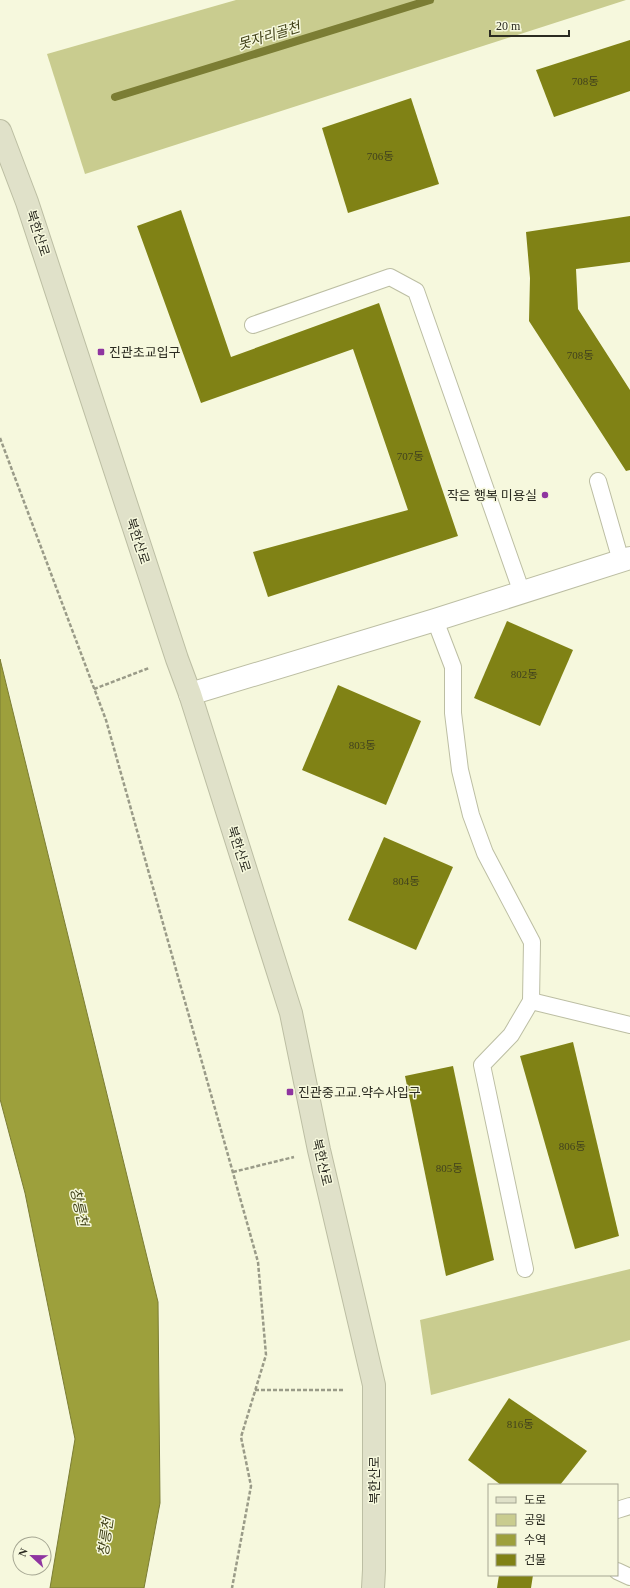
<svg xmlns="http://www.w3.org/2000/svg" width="630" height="1588" font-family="'Times New Roman','Noto Sans KR',serif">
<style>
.green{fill:#c9cc8f}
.water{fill:#9da03c;stroke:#7b7d34}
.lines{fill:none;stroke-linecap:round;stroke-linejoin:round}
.stream{stroke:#7b7d34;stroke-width:8}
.building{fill:#808215}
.lane-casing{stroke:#bcbea3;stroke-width:18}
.street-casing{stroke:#bcbea3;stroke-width:24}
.secondary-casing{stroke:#bcbea3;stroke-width:24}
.path{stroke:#9a9b88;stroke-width:2.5;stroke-dasharray:4 2;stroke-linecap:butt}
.lane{stroke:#fff;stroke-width:16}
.street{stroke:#fff;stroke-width:22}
.secondary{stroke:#e0e1c9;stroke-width:22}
.poi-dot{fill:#8f35a0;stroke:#f6f8dd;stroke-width:1.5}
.labels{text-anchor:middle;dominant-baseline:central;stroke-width:3;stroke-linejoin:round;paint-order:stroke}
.number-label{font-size:11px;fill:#40411e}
.street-label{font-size:13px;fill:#2b2b21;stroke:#f6f8dd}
.poi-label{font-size:13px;fill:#2b2b21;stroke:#f6f8dd;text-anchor:start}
.water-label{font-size:14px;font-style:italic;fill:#3f4017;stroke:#f6f8dd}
</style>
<rect width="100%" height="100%" fill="#f6f8dd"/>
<g class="green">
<path d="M236 0H626L85 174 47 54Z"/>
<path d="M630 1269V1340L431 1395 420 1320Z"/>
</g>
<path class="water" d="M0 659 158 1302 160 1503 144 1588H50L75 1439 25 1193 0 1099Z"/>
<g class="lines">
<path class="stream" d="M115 97 430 0"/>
</g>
<g class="building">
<path d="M630 40V91L554 117 536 70Z"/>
<path d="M411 98 439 184 348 213 322 128Z"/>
<path d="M181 210 231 357 379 303 458 536 268 597 253 552 408 510 353 349 201 403 137 226Z"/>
<path d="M630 216V262L576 269 578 309 630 390V470L626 471 529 321 530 278 526 232Z"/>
<path d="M507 621 573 650 540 726 474 698Z"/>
<path d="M338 685 421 721 386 805 302 770Z"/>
<path d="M384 837 453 867 416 950 348 920Z"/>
<path d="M573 1042 619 1236 575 1249 520 1056Z"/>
<path d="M453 1066 494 1260 446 1276 405 1076Z"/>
<path d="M509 1398 587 1451 560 1485H501L468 1460Z"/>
<path d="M499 1575H533L531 1588H497Z"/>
</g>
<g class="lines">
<defs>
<g id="lane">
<path d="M253 325 390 277 416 291 522 593"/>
<path d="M598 481 621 561"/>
<path d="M435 620 453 667V713L460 770 471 815 485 853 532 942 531 1001 511 1035 482 1065 525 1269"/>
<path d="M531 1001 630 1025"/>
<path d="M617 1510 630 1506"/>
<path d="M617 1571 630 1577"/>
</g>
<path id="street" d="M190 694 435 620 630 558"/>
<path id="secondary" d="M0 131 27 202 177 659 190 694 291 1013 319 1150 374 1385V1570L373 1588"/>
</defs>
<use href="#lane" class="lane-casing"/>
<use href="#street" class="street-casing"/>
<use href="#secondary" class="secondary-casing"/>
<g class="path">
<path d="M0 438 106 720 258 1262 266 1355 241 1437 251 1486 232 1588"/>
<path d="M94 689 149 668"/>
<path d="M233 1172 294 1157"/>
<path d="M255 1390H345"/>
</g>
<use href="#lane" class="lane"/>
<use href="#street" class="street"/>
<use href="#secondary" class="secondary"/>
</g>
<g class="poi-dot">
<rect x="97" y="348" width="8" height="8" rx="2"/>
<circle cx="545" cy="495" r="4"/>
<rect x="286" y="1088" width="8" height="8" rx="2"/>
</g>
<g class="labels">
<g class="number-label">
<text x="585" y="81">708동</text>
<text x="380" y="156">706동</text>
<text x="580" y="355">708동</text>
<text x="410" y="456">707동</text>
<text x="524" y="674">802동</text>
<text x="362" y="745">803동</text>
<text x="406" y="881">804동</text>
<text x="572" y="1146">806동</text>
<text x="449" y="1168">805동</text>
<text x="520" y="1424">816동</text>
</g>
<g class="street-label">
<text transform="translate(38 233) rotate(72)">북한산로</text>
<text transform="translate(138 541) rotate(72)">북한산로</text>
<text transform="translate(239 849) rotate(72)">북한산로</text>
<text transform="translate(322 1162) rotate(77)">북한산로</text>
<text transform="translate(374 1480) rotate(-90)">북한산로</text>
</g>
<g class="poi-label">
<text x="109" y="352">진관초교입구</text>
<text x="537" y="495" text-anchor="end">작은 행복 미용실</text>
<text x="298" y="1092">진관중고교.약수사입구</text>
</g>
<g class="water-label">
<text transform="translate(269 36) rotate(-17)">못자리골천</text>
<text transform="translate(79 1207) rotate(78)">창릉천</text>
<text transform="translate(106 1537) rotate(-82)">창릉천</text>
</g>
</g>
<rect x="488" y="1484" width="130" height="92" fill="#f6f8dd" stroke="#a5a692"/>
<rect x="496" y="1497" width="20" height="6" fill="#e0e1c9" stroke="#a5a692"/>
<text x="524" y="1504" font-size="12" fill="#2b2b21">도로</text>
<rect x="496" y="1514" width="20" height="12" fill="#c9cc8f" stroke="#a5a692"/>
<text x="524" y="1524" font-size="12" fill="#2b2b21">공원</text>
<rect x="496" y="1534" width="20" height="12" fill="#9da03c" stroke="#a5a692"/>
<text x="524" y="1544" font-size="12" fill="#2b2b21">수역</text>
<rect x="496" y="1554" width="20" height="12" fill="#808215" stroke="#a5a692"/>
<text x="524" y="1564" font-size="12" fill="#2b2b21">건물</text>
<g transform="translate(32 1556) rotate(292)"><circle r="19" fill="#f6f8dd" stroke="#a5a692"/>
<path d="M0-3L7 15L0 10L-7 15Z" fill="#8f35a0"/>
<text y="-6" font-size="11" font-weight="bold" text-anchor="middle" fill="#2b2b21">N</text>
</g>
<path d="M490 30v6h79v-6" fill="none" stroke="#2b2b21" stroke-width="2"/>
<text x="496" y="30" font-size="12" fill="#2b2b21" stroke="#f6f8dd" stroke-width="3" paint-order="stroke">20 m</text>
</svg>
